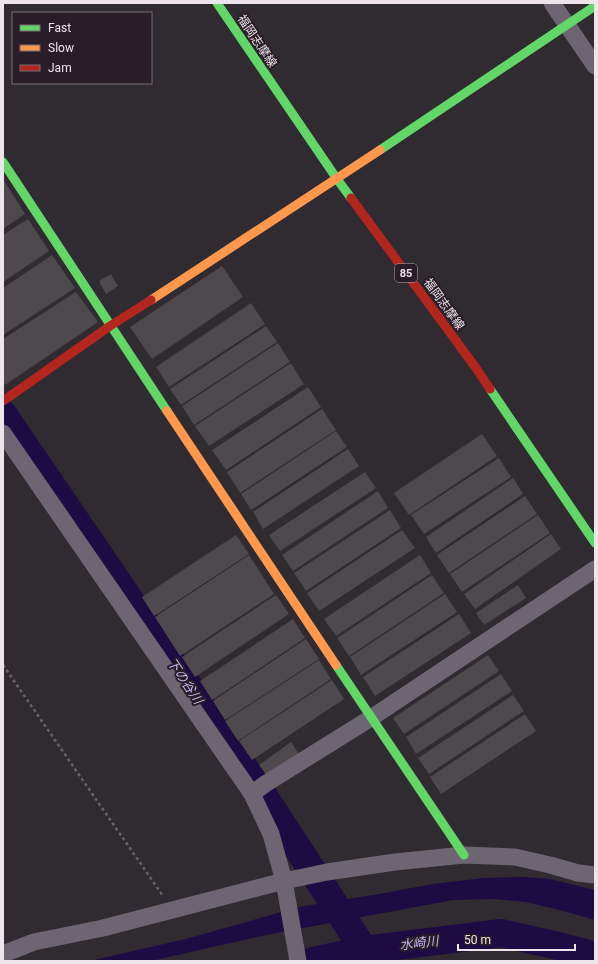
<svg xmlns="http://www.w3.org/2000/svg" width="598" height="964" font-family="Roboto,'Noto Sans JP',sans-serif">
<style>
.water{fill:#1d0b44}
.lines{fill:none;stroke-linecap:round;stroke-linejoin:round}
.river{stroke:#1d0b44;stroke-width:28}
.building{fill:#4e494c}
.path{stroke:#69626c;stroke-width:2.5;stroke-dasharray:3 3;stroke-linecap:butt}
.street{stroke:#6d6672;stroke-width:17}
.fast{stroke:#63d668;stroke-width:9}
.slow{stroke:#ff974d;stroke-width:9}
.jam{stroke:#b3261e;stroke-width:9}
.labels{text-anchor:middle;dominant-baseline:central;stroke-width:4;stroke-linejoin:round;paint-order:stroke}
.shield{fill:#291e27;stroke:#b2a9b0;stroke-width:1}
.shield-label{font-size:11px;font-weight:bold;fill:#ede5eb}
.street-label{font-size:12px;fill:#ede5eb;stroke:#291e27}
.water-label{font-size:13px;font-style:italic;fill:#bcb7f0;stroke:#291e27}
</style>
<rect width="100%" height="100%" fill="#302b30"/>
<path class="water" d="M523 877 550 879 595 890V920L567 912 526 902 494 899 453 900 266 935 151 961H89L186 939 299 907 379 894 433 884 484 878Z"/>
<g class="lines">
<g class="river">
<path d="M3 414 269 804 364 950"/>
<path d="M313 961 364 950 501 933 563 947 595 956"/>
</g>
</g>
<g class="building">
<path d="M3 179 25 214 3 229Z"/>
<path d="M28 219 49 251 3 282V235Z"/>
<path d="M52 255 75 288 3 335V288Z"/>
<path d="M222 266 243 297 152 359 130 327Z"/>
<path d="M111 274 118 286 106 294 99 281Z"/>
<path d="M76 292 98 322 5 385 3 382V339Z"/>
<path d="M251 303 265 324 169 387 156 367Z"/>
<path d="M266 326 277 342 181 405 170 389Z"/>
<path d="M278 343 290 362 194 425 182 406Z"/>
<path d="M291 363 304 384 209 446 195 426Z"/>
<path d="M308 387 321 407 226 470 212 450Z"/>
<path d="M322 409 336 430 240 493 227 472Z"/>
<path d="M336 431 347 447 251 510 241 494Z"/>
<path d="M482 434 497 456 409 515 394 493Z"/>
<path d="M348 449 359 466 263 529 253 512Z"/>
<path d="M499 458 511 477 424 534 411 515Z"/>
<path d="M365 472 376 488 280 551 269 535Z"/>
<path d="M513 478 523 494 436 553 426 537Z"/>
<path d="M378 491 388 508 293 571 282 555Z"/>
<path d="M525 496 537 514 449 573 437 555Z"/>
<path d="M390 510 401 528 306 591 294 573Z"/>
<path d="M538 515 550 533 462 592 450 574Z"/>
<path d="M402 530 415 548 319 611 307 593Z"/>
<path d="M551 534 561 549 475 609 464 594Z"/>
<path d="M236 535 249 554 154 616 142 597Z"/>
<path d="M249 555 274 594 180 656 155 617Z"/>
<path d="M420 555 431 573 336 636 324 619Z"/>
<path d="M432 575 444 593 349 656 337 638Z"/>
<path d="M518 585 526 598 484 625 476 613Z"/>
<path d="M445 594 457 612 361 675 350 657Z"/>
<path d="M276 595 289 614 195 677 182 657Z"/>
<path d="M459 614 471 633 375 696 363 677Z"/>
<path d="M293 619 305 638 212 700 200 681Z"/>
<path d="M306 639 319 659 225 720 213 701Z"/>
<path d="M488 655 499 671 404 734 393 718Z"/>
<path d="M319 660 331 679 238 741 225 721Z"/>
<path d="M501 674 512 691 416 754 406 737Z"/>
<path d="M332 680 344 699 252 760 239 741Z"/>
<path d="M513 695 524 711 429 774 418 758Z"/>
<path d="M525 714 536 731 441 794 430 777Z"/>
<path d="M291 742 299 754 267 776 259 765Z"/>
</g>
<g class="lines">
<path class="path" d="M3 665 163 896"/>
<g class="street">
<path d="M552 3 595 66"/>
<path d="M3 433 252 794 271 834 284 881 298 961"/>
<path d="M252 794 265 784 371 718 595 569"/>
<path d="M3 954 34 942 103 928 284 881 327 872 395 862 464 855 515 857 550 865 578 873 595 875"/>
</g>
<g class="fast">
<path d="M217 3 337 179 351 198"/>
<path d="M380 150 595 6"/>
<path d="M3 162 167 411"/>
<path d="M490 389 595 543"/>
<path d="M336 665 464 855"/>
</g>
<g class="slow">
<path d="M151 300 380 150"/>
<path d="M167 411 336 665"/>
</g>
<g class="jam">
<path d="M351 198 476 368 490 389"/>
<path d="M3 401 110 326 151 300"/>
</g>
</g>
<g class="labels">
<rect class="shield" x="395" y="264" width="22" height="18" rx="3"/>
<g class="shield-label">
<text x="406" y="273">85</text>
</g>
<g class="street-label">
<text transform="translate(257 41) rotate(56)">福岡志摩線</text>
<text transform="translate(444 304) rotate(54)">福岡志摩線</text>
</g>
<g class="water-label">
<text transform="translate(185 681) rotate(56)">下の谷川</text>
<text transform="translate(419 943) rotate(-7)">水崎川</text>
</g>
</g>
<rect width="598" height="964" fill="none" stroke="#ede5eb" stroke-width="8"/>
<rect x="12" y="12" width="140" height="72" fill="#291e27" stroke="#776e75"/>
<rect x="20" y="25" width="20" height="6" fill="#63d668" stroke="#776e75"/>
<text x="48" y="32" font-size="12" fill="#ede5eb">Fast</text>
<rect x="20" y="45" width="20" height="6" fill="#ff974d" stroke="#776e75"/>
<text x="48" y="52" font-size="12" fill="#ede5eb">Slow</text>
<rect x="20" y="65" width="20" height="6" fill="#b3261e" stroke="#776e75"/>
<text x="48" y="72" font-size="12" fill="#ede5eb">Jam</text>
<path d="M458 944v6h117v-6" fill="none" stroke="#ede5eb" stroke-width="2"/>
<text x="464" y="944" font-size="12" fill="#ede5eb" stroke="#291e27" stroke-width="3" paint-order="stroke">50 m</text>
</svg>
